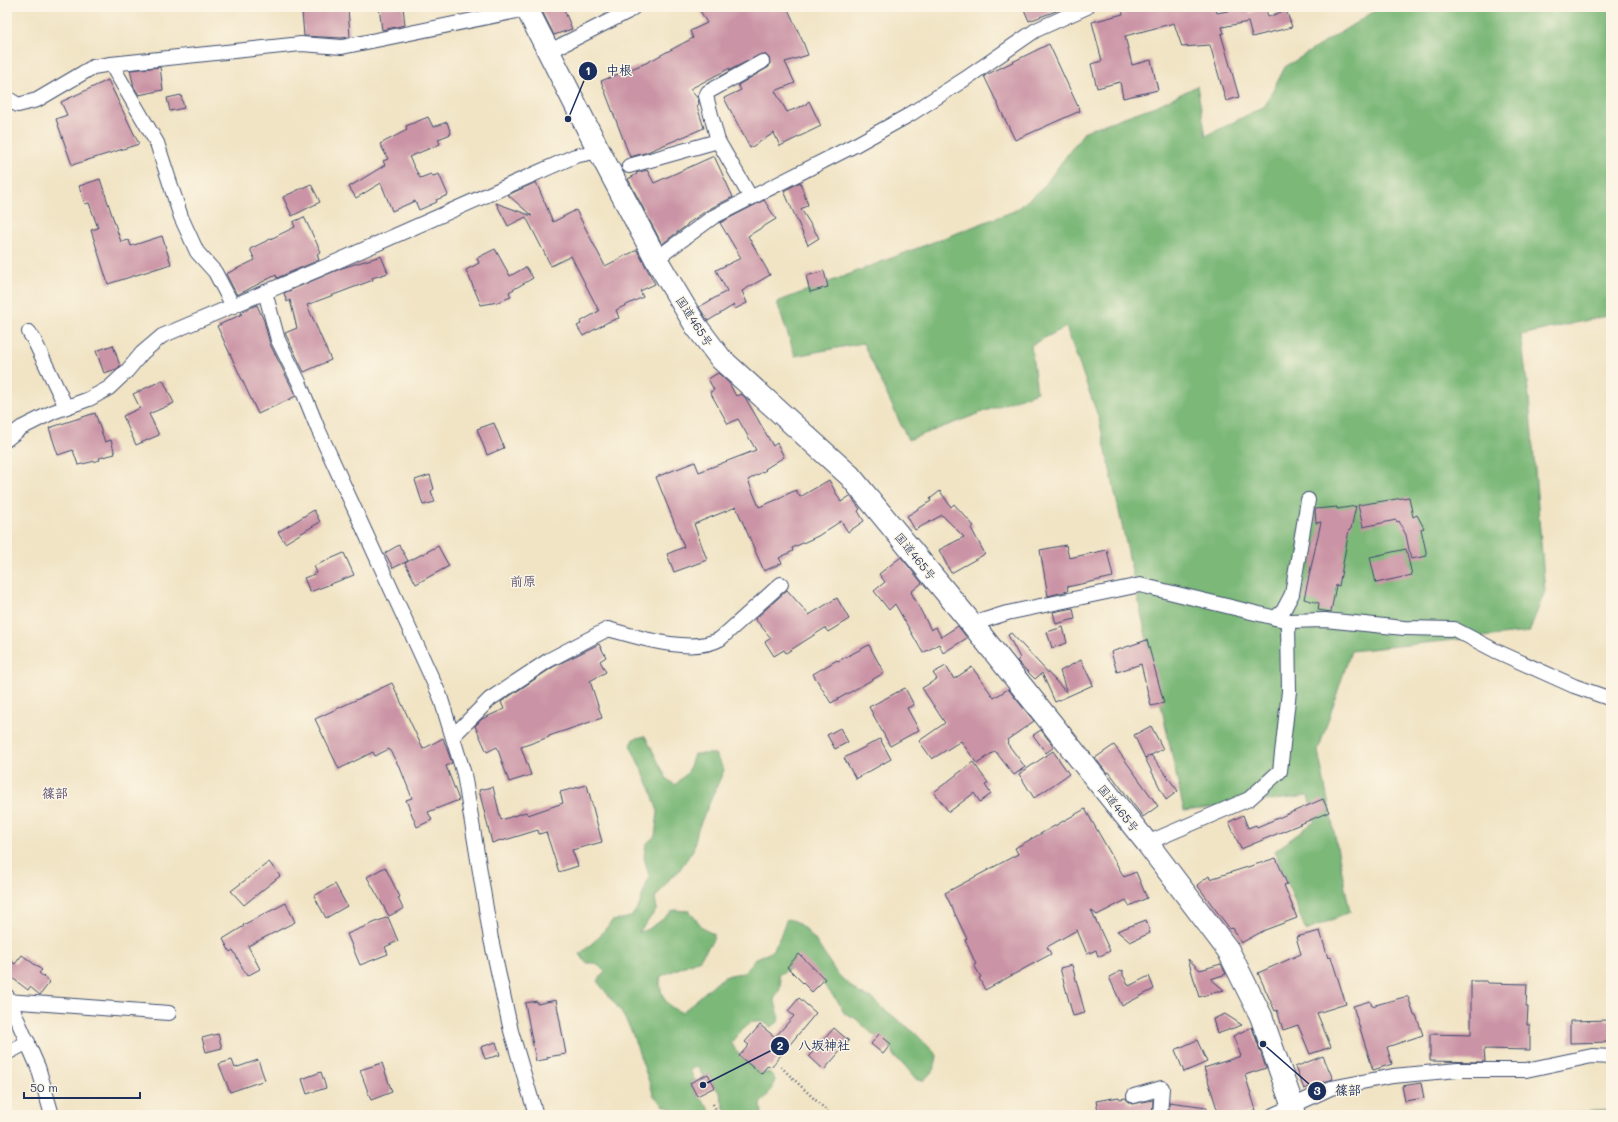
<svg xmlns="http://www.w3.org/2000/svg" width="1618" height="1122" font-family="Mali,'Klee One',sans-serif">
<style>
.forest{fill:#7bb878;stroke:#4b746b}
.building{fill:#cb94a6}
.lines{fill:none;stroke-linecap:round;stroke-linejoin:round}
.street-casing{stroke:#3b4a6d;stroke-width:16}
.highway-casing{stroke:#3b4a6d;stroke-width:24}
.path{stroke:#3b4a6d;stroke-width:2.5;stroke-dasharray:1 3;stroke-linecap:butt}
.street{stroke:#fff;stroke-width:14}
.highway{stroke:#fff;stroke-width:22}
.labels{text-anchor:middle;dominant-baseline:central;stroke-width:3;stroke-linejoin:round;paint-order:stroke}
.street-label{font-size:12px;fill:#1b2f5e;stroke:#fcf5e5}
.neighbourhood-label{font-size:13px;font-weight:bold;fill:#595277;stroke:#fcf5e5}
.leader{fill:none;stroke:#1b2f5e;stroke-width:1.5}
.callout-dot{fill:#1b2f5e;stroke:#fcf5e5;stroke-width:1.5}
.mark-label{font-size:12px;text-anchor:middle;font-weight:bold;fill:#fff}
.callout-label{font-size:13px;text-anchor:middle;font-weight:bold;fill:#1b2f5e;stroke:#fcf5e5;stroke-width:3;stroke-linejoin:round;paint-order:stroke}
</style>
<rect width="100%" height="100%" fill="#fcf5e5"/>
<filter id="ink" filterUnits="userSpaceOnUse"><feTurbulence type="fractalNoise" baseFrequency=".025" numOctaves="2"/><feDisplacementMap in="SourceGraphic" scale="8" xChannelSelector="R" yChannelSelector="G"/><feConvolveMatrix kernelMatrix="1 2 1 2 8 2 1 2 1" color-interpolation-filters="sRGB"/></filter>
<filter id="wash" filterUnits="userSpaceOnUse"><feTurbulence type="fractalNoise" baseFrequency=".012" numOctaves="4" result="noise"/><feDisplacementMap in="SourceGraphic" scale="16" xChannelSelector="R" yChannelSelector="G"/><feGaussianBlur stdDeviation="0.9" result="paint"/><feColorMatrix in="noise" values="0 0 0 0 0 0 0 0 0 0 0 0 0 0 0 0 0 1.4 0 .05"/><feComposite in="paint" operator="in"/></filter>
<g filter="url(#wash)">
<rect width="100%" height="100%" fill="#f1e4c5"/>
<g class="forest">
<path d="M1381 7H1611V315L1521 335 1529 398 1545 591 1529 632 1351 651 1318 751 1350 912 1306 931 1275 851 1315 821 1308 796 1184 811 1099 419 1066 327 1031 345 1037 392 908 440 863 343 795 356 777 302 1014 211 1041 190 1085 131 1158 105 1197 86 1206 136 1265 106 1285 67Z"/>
<path d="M645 736 667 779 675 785 688 772 694 754H715L724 770 698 829 693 850 678 872 672 876 655 898 657 909 639 932C651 930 664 918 674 910L689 911 705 930 714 934 713 940 699 960 661 976C657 991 667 1009 682 1012 696 1002 710 985 725 977 731 974 737 974 744 973 748 967 752 961 759 957 762 955 767 955 770 952 780 944 781 930 787 919L795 921 804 928 815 940 837 974 853 988 860 994 872 998 884 1009 915 1033 937 1055C936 1067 933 1072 924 1080H917C909 1072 905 1063 895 1058L892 1048 878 1039 855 1018 844 1013 839 1003 820 980 791 968 778 975C783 985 780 991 774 999L779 1015 778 1022 771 1027C768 1025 764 1022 760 1021 750 1018 737 1035 731 1043L740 1056 761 1074 769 1072 775 1079 773 1088 761 1103 762 1115H729L724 1108 720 1093 715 1087 709 1074 703 1077 698 1066 690 1070 695 1081 690 1083 697 1096 707 1105 712 1115H678L672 1109 663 1105 654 1096 631 1030 620 1010 597 981 605 972 596 963H586L580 954 598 938 612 921 631 917 639 906 649 876 644 857 646 844 655 836 658 812 651 790 631 747 633 739Z"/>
<path d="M1611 1110V1115H1534Z"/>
</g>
<g id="blocks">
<g class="building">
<path d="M348 7 350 37 341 38 304 36 302 11Z"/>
<path d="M379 7H403L405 25 382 30Z"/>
<path d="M540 7H563L572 29 554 35Z"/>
<path d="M698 7H787L803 42 808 55 785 62 795 83 775 91 787 112 805 105 809 101 821 126 780 146 774 133 750 148 724 98 741 90 738 85 769 67 770 63 769 58 766 55 762 54 730 70V68L690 89 698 99 699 104 697 106 704 128 645 153 630 157 601 81 646 63 693 38 690 31 707 23Z"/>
<path d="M1023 7H1064V8L1029 21Z"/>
<path d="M1122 7H1215L1217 13 1248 7 1250 13 1266 9 1268 17 1286 10 1292 27 1252 37 1248 22 1222 27 1224 33 1221 34 1239 97 1226 101 1210 45 1182 47 1174 23 1125 36 1132 65 1151 60 1158 90 1123 98 1120 82 1097 88 1091 64 1102 61 1092 22 1123 14Z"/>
<path d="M1049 44 1080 111 1015 140 984 76Z"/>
<path d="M160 67 163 90 139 95 134 87 130 70Z"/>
<path d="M108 80 139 144 72 165 56 119 67 115 61 102Z"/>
<path d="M181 95 184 108 170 111 167 98Z"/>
<path d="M428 117 433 127 447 122 451 134 438 139 440 144 409 157 420 178 431 174 433 176 439 174 448 195 436 200 437 202 419 210 415 201 392 211 381 183 356 198 349 187 385 165 383 161 388 159 380 144 407 130 406 126Z"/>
<path d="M714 156 733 197 709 209 687 224V225L662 244 628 179 637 174 636 173 647 170 654 183Z"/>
<path d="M100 179 121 242 129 240 131 246 162 236 171 264 108 284 91 230 98 228 89 203 85 204 79 186Z"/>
<path d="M536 182 553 222 576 210 605 266 637 250 655 284 640 291 643 297 616 310 619 318 608 322 583 336 577 326 581 324 580 322 599 311 571 256 551 266 526 217 508 226 496 203 532 216 508 195Z"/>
<path d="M800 182 808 205 801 209 819 238 808 245 784 191Z"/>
<path d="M311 184 320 202 292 216 283 197Z"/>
<path d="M764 200 776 219 748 236 770 275 742 291 747 303 735 309 734 305 708 321 699 307 727 291 716 270 741 258 720 223Z"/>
<path d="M304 217 321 252 317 254 319 260 277 278 276 275 237 295 226 274 255 260 250 249 295 227 293 222Z"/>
<path d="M495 249 510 276 526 267 533 278 509 292 511 297 498 302 481 305 466 270 479 263 477 258Z"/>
<path d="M381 256 388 273 372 278 373 280 307 305 331 360 304 372 285 333 297 328 290 300 287 302 284 293 342 268Z"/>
<path d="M824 271 828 287 810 292 806 276Z"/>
<path d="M257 305 264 321 270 344 296 396 258 414 217 326 242 314 241 312Z"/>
<path d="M113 345 120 366 117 369 104 373 96 351Z"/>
<path d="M718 373 729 383 736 396 741 394 745 397 773 446 777 443 784 457 765 469 766 470 748 480 759 507 781 498V497L796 490 800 497 829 480 841 502 850 496 860 509 858 511 864 521 848 532 841 521 818 536 792 548 793 551 779 558 782 563 764 571 736 507 694 524 707 560 674 572 667 554 684 547 656 477 695 462 699 472 756 450 738 419 728 424 710 392 714 390 708 379Z"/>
<path d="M163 380 174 403 149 414 159 435 136 445 123 416 140 408 133 394Z"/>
<path d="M95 413 105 442 111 440 115 454 99 458 100 460 78 465 73 450 58 455 49 428Z"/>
<path d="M494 423 504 448 487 455 477 429Z"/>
<path d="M430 475 434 489 431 491 435 502 423 505 415 480Z"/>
<path d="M940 491 951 507 954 504 974 526 971 528 985 554 951 573 939 550 964 537 942 515 915 530 907 516 931 501 930 499Z"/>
<path d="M1409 497 1413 517 1417 515 1424 528 1421 529 1427 556 1411 559 1406 535 1399 521 1397 522 1396 520 1363 527 1358 505Z"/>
<path d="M1356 506 1351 529 1349 530 1339 586 1336 585 1331 612 1318 610 1319 603 1304 599 1321 522 1316 523 1315 509 1337 507V509Z"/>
<path d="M314 510 320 522 285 543 278 532Z"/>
<path d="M399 545 408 561 393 568 385 553Z"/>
<path d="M1066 545 1069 558 1107 550 1113 577 1067 587 1068 591 1048 596 1040 550Z"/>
<path d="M438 546 449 566 416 584 405 563Z"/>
<path d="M1406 549 1412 575 1376 583 1370 557Z"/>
<path d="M344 553 354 575 310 592 304 578 317 573 314 566Z"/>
<path d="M901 557 922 583 911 592 931 630 936 627 941 637 958 626 967 638 943 653 939 644 923 653 895 604 889 610 874 591 885 582 879 574Z"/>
<path d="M787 590 809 615 837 598 849 619 828 632 825 628 786 653 784 650 774 656 765 642 771 638 755 619Z"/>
<path d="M1073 608 1075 619 1056 624 1053 612Z"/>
<path d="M1063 627 1067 643 1052 648 1047 632Z"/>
<path d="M1011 633 1067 693 1060 671 1081 660 1093 685 1055 702 1042 673 1035 679 1017 661 1020 658 1008 635Z"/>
<path d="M1147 640 1164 703 1151 706 1141 664 1117 672 1111 652Z"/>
<path d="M599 644 606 657 600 661 606 672 590 681 602 718 549 736V737L521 747 531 775 509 782 497 747 487 752 475 726 482 719 504 709 501 702 553 667Z"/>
<path d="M869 645 884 673 831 703 813 674 837 660 838 661Z"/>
<path d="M946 666 954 679 972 667 994 698 1008 689 1034 721 1007 740 1008 742 1007 743 1025 767 1014 775 995 751 977 764 961 741 932 759 919 741 945 723 922 688 937 679 933 673Z"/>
<path d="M392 683 423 749 443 738 452 763 446 766 459 800 428 812 432 820 417 827 406 800 412 798 401 770 389 749 375 756 373 752 339 769 315 719Z"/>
<path d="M905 688 914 705 907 708 919 730 890 746 869 707Z"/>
<path d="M1151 726 1163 749 1151 755 1178 791 1166 800 1145 758 1151 755 1145 758 1134 735Z"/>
<path d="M840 728 848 742 835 749 827 735Z"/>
<path d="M1041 730 1054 747 1046 753 1033 735Z"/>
<path d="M880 739 891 759 856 779 844 758Z"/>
<path d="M1114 745 1158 806 1143 817 1109 772 1107 773 1095 758Z"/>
<path d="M1053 751 1069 774 1034 798 1019 774Z"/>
<path d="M973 762 988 783 985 785 991 794 980 802 974 793 949 812 934 792Z"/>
<path d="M587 785 602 842 572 850 578 866 559 872 546 832 539 834 538 830 502 841 501 840 492 843 479 790 493 787 501 820 526 812 528 815 563 803 560 792Z"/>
<path d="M1323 799 1329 812 1241 849 1229 822 1243 815 1248 828 1256 825 1257 827Z"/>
<path d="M1085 809 1124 877 1136 872 1147 898 1129 906 1126 900 1097 915 1091 910 1110 951 1098 957 1096 950 1087 954 1077 930 1047 947 1051 954 985 990 979 978 981 977 974 965 976 964 965 940 967 939 945 893 1018 854 1015 848Z"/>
<path d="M1276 858 1287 884 1284 885 1297 918 1265 930 1241 943 1233 928 1230 929 1197 885 1209 876 1210 879Z"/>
<path d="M269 862 280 876 244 905 231 891Z"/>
<path d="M385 867 400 897 398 898 403 909 389 916 367 877Z"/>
<path d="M335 884 347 906 326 918 314 896Z"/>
<path d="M286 903 295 922 248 946 260 969 247 976 233 950 230 952 223 939 244 926 243 925Z"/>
<path d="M388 917 398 941 385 947 388 954 360 965 347 934Z"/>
<path d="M1146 920 1150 933 1130 942 1117 931Z"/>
<path d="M1320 931 1328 958 1331 957 1346 1004 1317 1013 1331 1047 1310 1054 1298 1025 1283 1030 1277 1010 1275 1011 1258 973 1301 954 1296 937Z"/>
<path d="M799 954 825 979 812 992 787 967Z"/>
<path d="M22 955 42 970 39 973 50 982 40 995 30 987 28 990 7 974V957L15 964Z"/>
<path d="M1188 959 1200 970 1221 964 1226 974 1211 979 1224 990 1199 997Z"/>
<path d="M1072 965 1085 1013 1073 1016 1060 968Z"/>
<path d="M1123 970V975L1129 986 1149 976 1154 989 1122 1006 1109 977Z"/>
<path d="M1471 981H1486L1487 983 1527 984 1526 1007H1528L1527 1025H1530V1050L1484 1049 1485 1062 1430 1061V1034L1471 1035Z"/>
<path d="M1408 996 1414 1015H1416L1423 1035 1387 1047 1392 1064 1373 1070 1353 1006 1370 1001 1372 1006Z"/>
<path d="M799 998 816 1013 771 1067 768 1065 761 1074 739 1056 749 1045 745 1042 760 1025 775 1037 794 1016 788 1011Z"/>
<path d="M556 1000 566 1054 547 1057 548 1059 536 1061 525 1003 537 1001V1004Z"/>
<path d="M1225 1014 1242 1025 1217 1034 1213 1019Z"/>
<path d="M1611 1020V1042L1570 1043V1021Z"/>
<path d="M1252 1027 1266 1068 1245 1075 1256 1110 1241 1115H1219L1204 1068 1241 1056 1233 1036Z"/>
<path d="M834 1028 849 1041 824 1070 809 1056Z"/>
<path d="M218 1034 222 1048 206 1052 202 1038Z"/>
<path d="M879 1034 891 1044 883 1054 871 1044Z"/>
<path d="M1197 1040 1207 1062 1184 1072 1175 1050Z"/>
<path d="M496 1042 500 1055 485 1059 481 1047Z"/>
<path d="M1323 1056 1333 1079 1304 1089 1295 1067Z"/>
<path d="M232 1060 235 1068 258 1060 265 1080 230 1092 219 1064Z"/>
<path d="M382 1063 392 1092 371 1100 360 1070Z"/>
<path d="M321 1072 326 1088 307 1094 302 1079Z"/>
<path d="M708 1074 715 1087 697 1096 690 1083Z"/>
<path d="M1421 1083 1424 1098 1405 1101 1402 1086Z"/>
<path d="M1119 1097 1120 1099 1126 1098 1128 1102 1132 1104 1153 1100 1152 1115H1099L1096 1101Z"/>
<path d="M1169 1102 1207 1107 1206 1115H1169Z"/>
</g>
</g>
</g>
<g filter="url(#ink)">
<use href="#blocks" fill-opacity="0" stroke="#3b4a6d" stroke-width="1"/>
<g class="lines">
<defs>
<g id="street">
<path d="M548 52 627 12 634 7"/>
<path d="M111 64 157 143 181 217 197 252 215 272 233 306"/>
<path d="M7 98 18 105 37 100 93 67 111 64 301 44 342 47 527 9"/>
<path d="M629 166 718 141"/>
<path d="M751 198 718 141 706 96 708 92 762 62"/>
<path d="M656 259 713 217 857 144 909 115 965 79 1036 30 1087 7"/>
<path d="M265 292 278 340 299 382 318 429 440 696 464 774 491 939 511 1031 536 1115"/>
<path d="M29 332 34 340 66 407"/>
<path d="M7 439 21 428 53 412 89 399 109 388 127 371 142 353 162 336 322 268 575 156 599 151"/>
<path d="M1275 618 1283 611 1292 594 1308 500"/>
<path d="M972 624 1007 613 1140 585 1288 621 1325 620 1404 628 1454 629 1496 651 1574 686 1611 699"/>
<path d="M453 736 490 699 549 660 608 629C637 637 692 655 720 639L781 584"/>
<path d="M1147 843 1249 799 1280 771 1289 691 1288 621"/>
<path d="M7 996 38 1067 52 1115"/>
<path d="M7 1001 169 1013"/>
<path d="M7 1053 28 1042"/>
<path d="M1134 1096 1162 1088 1160 1115"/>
<path d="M1273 1115 1331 1088 1393 1076 1458 1070H1526L1592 1056 1611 1057"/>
</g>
<path id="highway" d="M526 7 599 151 656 259 696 326 721 359 850 476 972 624 1147 843 1228 950 1261 1016 1293 1107 1295 1115"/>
</defs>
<use href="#street" class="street-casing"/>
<use href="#highway" class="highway-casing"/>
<g class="path">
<path d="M781 1067 829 1113"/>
<path d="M713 1104 719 1115"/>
</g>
<use href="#street" class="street"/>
<use href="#highway" class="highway"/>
</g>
</g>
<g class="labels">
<g class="street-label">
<text transform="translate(695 321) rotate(57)">国道465号</text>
<text transform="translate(916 556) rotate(51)">国道465号</text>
<text transform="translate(1119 808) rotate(51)">国道465号</text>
</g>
<g class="neighbourhood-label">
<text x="523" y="580">前原</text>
<text x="55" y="792">篠部</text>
</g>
</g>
<path class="leader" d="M568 119L588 71M703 1085L780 1046M1263 1044L1317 1091"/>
<g class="callout-dot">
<circle cx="568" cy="119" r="4"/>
<circle cx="703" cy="1085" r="4"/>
<circle cx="1263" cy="1044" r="4"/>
<circle cx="588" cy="71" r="10"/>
<circle cx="780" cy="1046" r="10"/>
<circle cx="1317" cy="1091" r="10"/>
</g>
<g class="mark-label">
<text x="588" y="75">1</text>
<text x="780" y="1050">2</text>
<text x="1317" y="1095">3</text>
</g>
<g class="callout-label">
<text x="619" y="75">中根</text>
<text x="824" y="1050">八坂神社</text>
<text x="1348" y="1095">篠部</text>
</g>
<rect width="1618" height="1122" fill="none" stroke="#fcf5e5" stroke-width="24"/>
<path d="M24 1092v6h116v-6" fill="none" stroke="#1b2f5e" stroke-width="2"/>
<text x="30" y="1092" font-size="12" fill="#1b2f5e" stroke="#fcf5e5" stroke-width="3" paint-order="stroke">50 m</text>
</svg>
